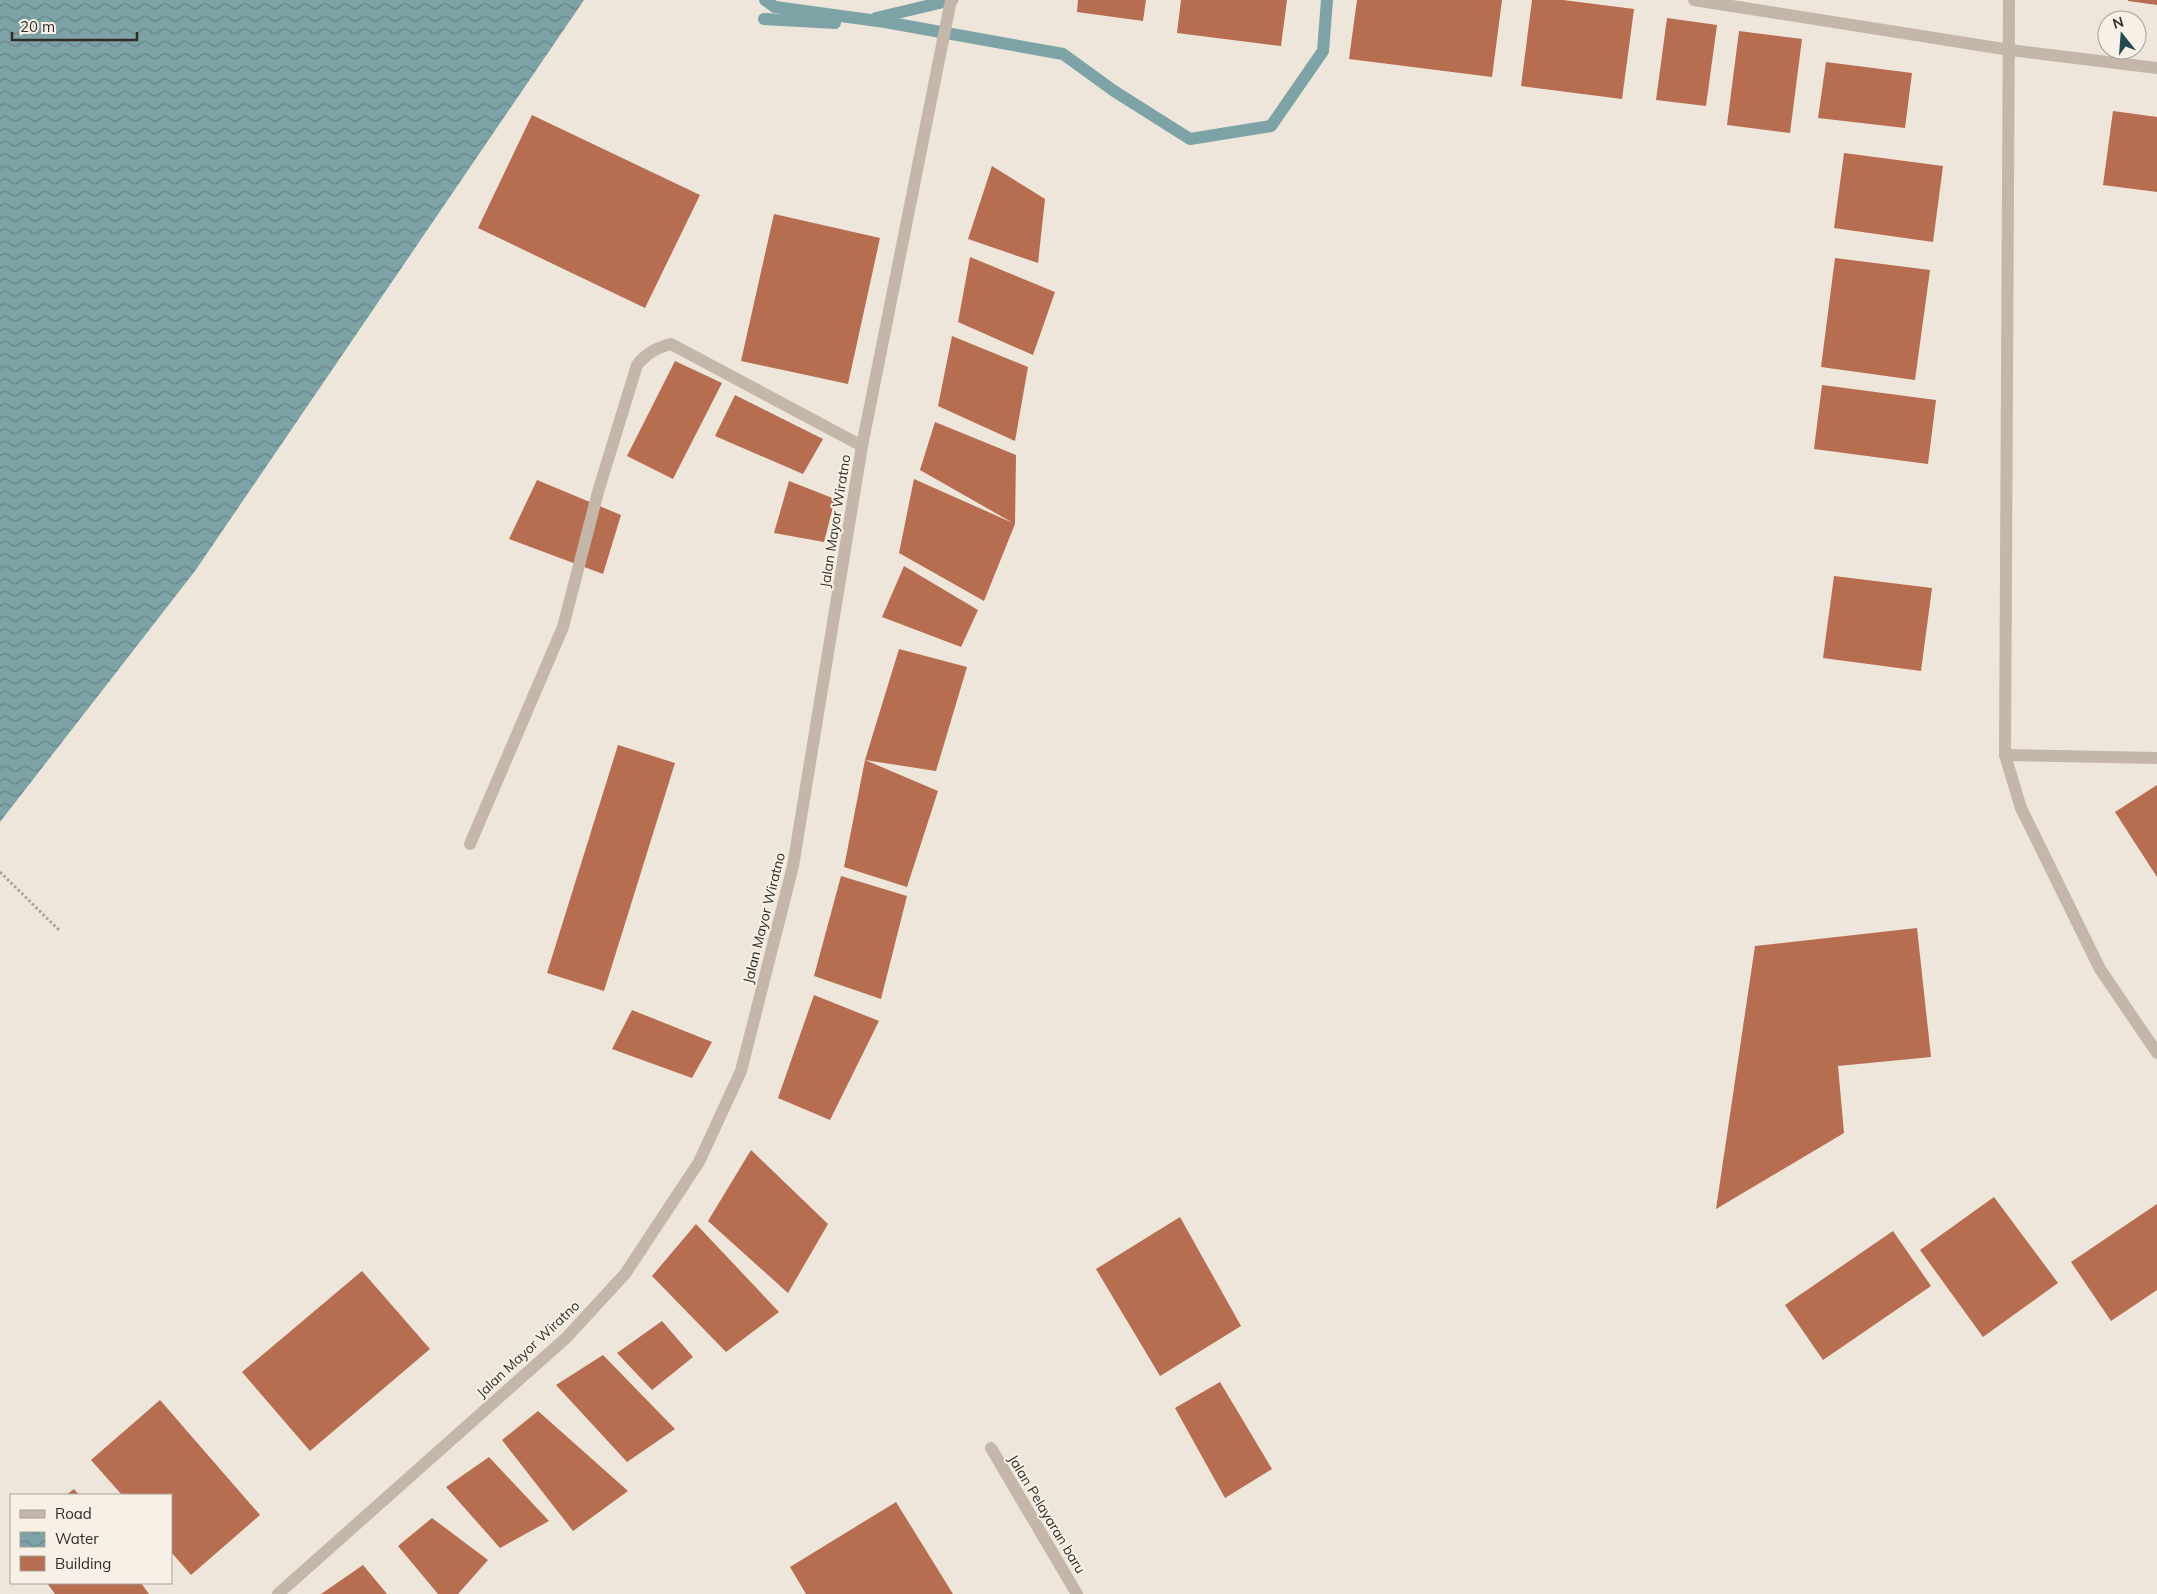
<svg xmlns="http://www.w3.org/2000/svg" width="2157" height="1594" font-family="Mulish,sans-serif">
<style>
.water{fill:url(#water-waves)}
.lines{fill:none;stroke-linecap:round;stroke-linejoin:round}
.stream{stroke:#7da3a7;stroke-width:12}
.building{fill:#b76d50}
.path{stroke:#b0a092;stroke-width:3;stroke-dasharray:2.5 2.5;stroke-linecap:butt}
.street{stroke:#c4b6a8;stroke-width:12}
.labels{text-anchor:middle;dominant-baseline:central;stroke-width:4;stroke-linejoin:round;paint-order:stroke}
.street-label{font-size:14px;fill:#322b27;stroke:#f6f0e6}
</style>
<defs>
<pattern id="water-waves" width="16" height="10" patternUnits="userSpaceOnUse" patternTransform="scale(1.25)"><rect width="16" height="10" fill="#7da3a7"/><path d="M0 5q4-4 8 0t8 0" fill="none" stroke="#678588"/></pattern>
</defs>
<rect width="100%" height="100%" fill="#eee6da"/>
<path class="water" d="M0 0H584L195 571 0 822Z"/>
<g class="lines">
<g class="stream">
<path d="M765 0 775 7 885 22 1063 54 1114 91 1190 139 1271 126 1323 51 1327 0"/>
<path d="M876 18 952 0"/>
<path d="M764 19 835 23"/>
</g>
</g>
<g class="building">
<path d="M1078 0H1146L1143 21 1077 12Z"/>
<path d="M1181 0H1287L1281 46 1177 33Z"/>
<path d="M1357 0H1502L1492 77 1349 59Z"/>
<path d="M1532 0H1563L1634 9 1622 99 1521 86Z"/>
<path d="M2128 0H2157V5L2128 1Z"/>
<path d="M1667 18 1717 25 1706 106 1656 100Z"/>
<path d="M1739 31 1802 39 1790 133 1727 125Z"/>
<path d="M1826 62 1912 73 1905 128 1818 118Z"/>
<path d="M2113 111 2157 117V192L2103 185Z"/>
<path d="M532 115 700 195 645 308 478 228Z"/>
<path d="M1844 153 1943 166 1933 242 1834 228Z"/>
<path d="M992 166 1045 199 1038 263 968 239Z"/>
<path d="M774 214 880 238 848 384 741 361Z"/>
<path d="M970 257 1055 292 1033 355 958 322Z"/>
<path d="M1835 258 1930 270 1915 380 1821 367Z"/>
<path d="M952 336 1028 367 1015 441 938 406Z"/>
<path d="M675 361 722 383 673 479 627 456Z"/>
<path d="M1822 385 1936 400 1928 464 1814 449Z"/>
<path d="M735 395 823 439 803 474 715 436Z"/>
<path d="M935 422 1016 455 1015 524 984 601 899 553 914 479 1013 523 920 470Z"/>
<path d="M537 480 621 515 603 574 509 539Z"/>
<path d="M789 481 835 499 824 542 774 533Z"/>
<path d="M904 566 978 610 961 647 882 617Z"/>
<path d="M1834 576 1932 588 1921 671 1823 658Z"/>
<path d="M899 649 967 667 936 771 865 760 938 791 907 887 844 867 865 760Z"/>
<path d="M618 745 675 763 604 991 547 973Z"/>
<path d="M2157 785V877L2115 812Z"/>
<path d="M841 876 907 896 881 999 814 976Z"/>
<path d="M1917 928 1931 1057 1838 1066 1844 1133 1716 1209 1755 946Z"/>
<path d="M814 995 879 1021 830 1120 778 1098Z"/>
<path d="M632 1010 712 1042 692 1078 612 1049Z"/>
<path d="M751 1150 828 1224 788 1293 708 1221Z"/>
<path d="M1994 1197 2058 1283 1983 1337 1920 1250Z"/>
<path d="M2157 1204V1290L2111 1321 2071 1262Z"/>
<path d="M1180 1217 1241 1326 1160 1376 1096 1269Z"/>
<path d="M696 1224 779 1312 726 1352 652 1276Z"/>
<path d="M1893 1231 1931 1286 1823 1360 1785 1305Z"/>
<path d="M362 1271 430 1349 310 1451 242 1372Z"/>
<path d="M662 1321 693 1357 652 1390 617 1353Z"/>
<path d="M603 1355 675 1429 627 1462 556 1385Z"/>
<path d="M1220 1382 1272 1469 1225 1498 1175 1408Z"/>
<path d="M160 1400 260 1515 191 1575 171 1552V1495H122L91 1460Z"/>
<path d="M538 1411 628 1491 573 1531 502 1440Z"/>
<path d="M489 1457 549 1521 500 1548 446 1487Z"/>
<path d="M74 1489 79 1495H66Z"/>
<path d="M896 1502 953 1594H806L790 1567Z"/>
<path d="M432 1518 488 1560 458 1594H438L398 1546Z"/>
<path d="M363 1565 387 1594H321Z"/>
<path d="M47 1583H141L149 1594H55Z"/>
</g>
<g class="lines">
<path class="path" d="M0 872 60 931"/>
<g class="street">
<path d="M1694 0 2010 50 2157 68"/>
<path d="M2009 0 2005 755 2021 808 2100 969 2157 1053"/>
<path d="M2005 755 2157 758"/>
<path d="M470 844 563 627 598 492 637 365C647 353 656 348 671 344L862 446"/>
<path d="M991 1448 1077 1594"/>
<path d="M278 1594 566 1338 625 1274 699 1162 741 1071 793 866 862 446 951 0"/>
</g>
</g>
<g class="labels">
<g class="street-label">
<text transform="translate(835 521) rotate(-81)">Jalan Mayor Wiratno</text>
<text transform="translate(764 918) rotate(-76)">Jalan Mayor Wiratno</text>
<text transform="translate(528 1349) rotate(-43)">Jalan Mayor Wiratno</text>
<text transform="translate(1047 1514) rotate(59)">Jalan Pelayaran baru</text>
</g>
</g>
<rect x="10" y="1494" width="162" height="90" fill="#f6f0e6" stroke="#a8a19a"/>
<rect x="20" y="1510" width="25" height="8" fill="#c4b6a8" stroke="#a8a19a"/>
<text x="55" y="1519" font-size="15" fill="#322b27">Road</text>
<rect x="20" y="1532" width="25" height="15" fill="url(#water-waves)" stroke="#a8a19a"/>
<text x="55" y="1544" font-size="15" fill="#322b27">Water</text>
<rect x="20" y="1556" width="25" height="15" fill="#b76d50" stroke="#a8a19a"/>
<text x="55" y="1569" font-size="15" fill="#322b27">Building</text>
<g transform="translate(2122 35) rotate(343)"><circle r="24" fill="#f6f0e6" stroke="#a8a19a"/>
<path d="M0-4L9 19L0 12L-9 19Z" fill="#22494e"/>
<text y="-8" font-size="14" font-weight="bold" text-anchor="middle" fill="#322b27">N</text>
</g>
<path d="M12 32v8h125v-8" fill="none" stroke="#322b27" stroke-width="2.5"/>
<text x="20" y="32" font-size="15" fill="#322b27" stroke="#f6f0e6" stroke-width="4" paint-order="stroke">20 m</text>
</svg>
